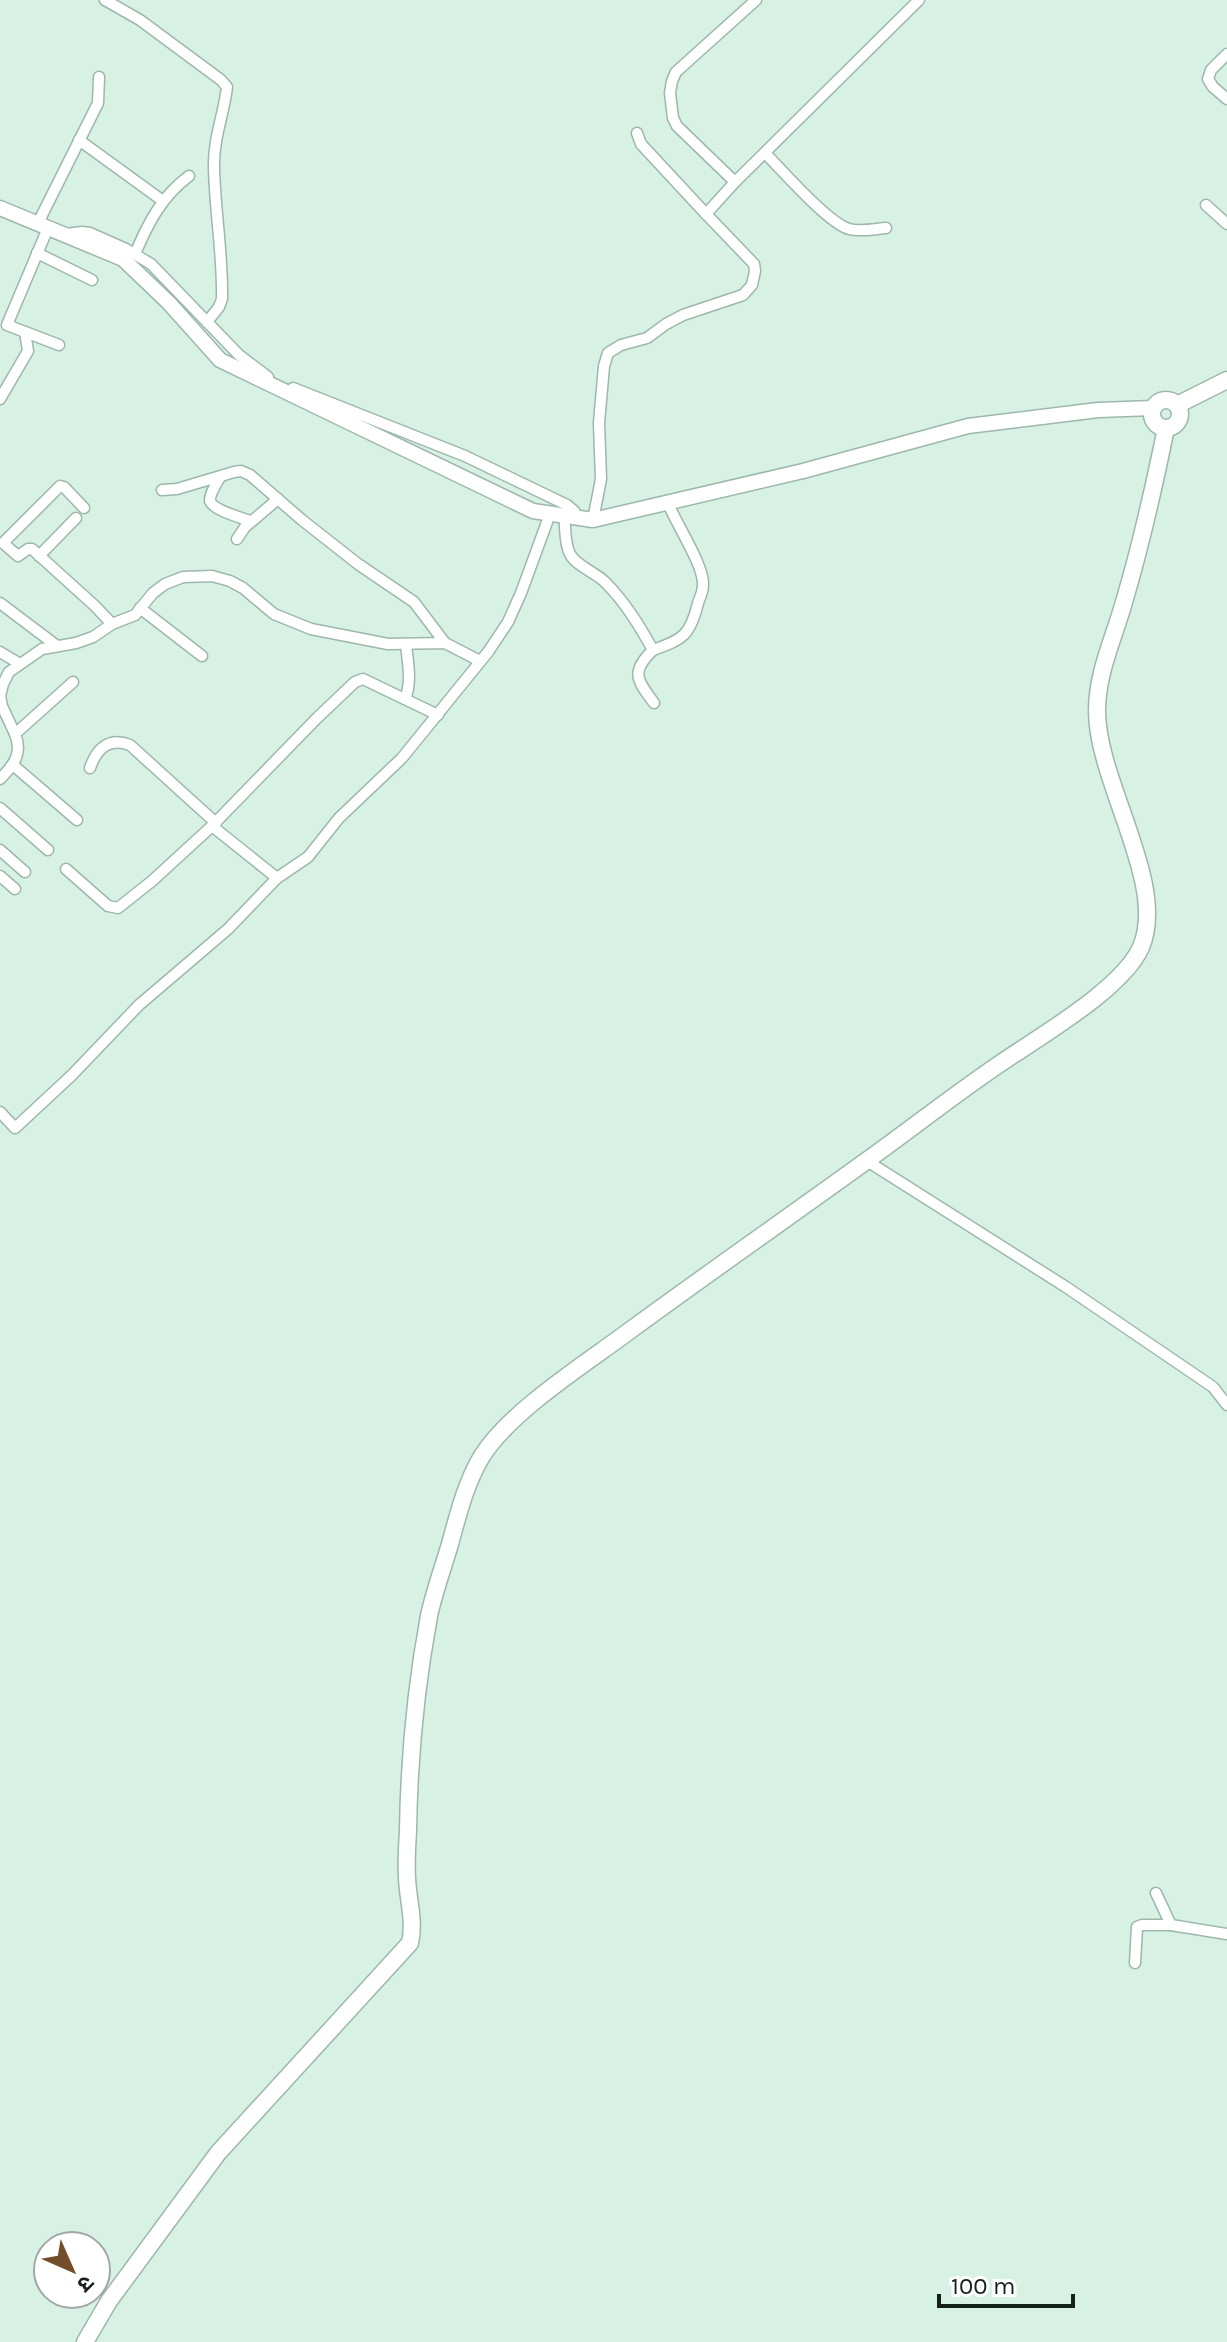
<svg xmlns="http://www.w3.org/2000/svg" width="1227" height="2342" font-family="Karla,'Noto Sans Devanagari',sans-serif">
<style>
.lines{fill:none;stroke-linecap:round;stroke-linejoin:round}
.minor-casing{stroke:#9db7ab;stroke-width:13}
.secondary-casing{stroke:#9db7ab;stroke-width:17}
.trunk-casing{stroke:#9db7ab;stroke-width:19}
.minor{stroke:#fff;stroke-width:10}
.secondary{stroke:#fff;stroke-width:14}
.trunk{stroke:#fff;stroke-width:16}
</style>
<rect width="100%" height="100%" fill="#d7f2e5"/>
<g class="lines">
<defs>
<g id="minor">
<path d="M105 0 140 20 221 80 227 87C224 114 213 139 214 168 215 212 223 255 222 299L219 307 207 322"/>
<path d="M1227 54 1211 70 1208 79 1213 87 1227 99"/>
<path d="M637 133 641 144 706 214"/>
<path d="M79 140 163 201"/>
<path d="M765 153C782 170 828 223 849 229 860 232 874 229 886 228"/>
<path d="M735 182 677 126 673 118 670 93 672 81 676 72 756 0"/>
<path d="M1206 205 1227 224"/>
<path d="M38 223 98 103 99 77"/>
<path d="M48 228 7 325 59 345"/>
<path d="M66 234 82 232 90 233 126 249 151 264 239 355 268 377"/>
<path d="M37 253 92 280"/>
<path d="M135 254C148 223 162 196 189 176"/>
<path d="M293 388 465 456 567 505 574 511 578 518"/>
<path d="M0 399 28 351 25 332"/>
<path d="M220 477C217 483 209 494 210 501 213 510 242 518 250 521"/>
<path d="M162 490 177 489 234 472 241 471 250 475 302 520 358 564 414 602 445 643"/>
<path d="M84 508 64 487 60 486 3 543 18 556 28 549H32L95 606 112 624"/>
<path d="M564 516C566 528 564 543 570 554 576 566 595 572 605 582 625 602 639 625 653 650 630 672 637 680 654 703"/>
<path d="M593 520 601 479 599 423 604 366 608 353 621 345 647 338 666 324 683 315 743 295 752 285 755 271 754 264 706 214 735 182 919 0"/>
<path d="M237 539 245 527 278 499"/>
<path d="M39 556 76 518"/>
<path d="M0 603 57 646"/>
<path d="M140 608 202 656"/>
<path d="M653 650C683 639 690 636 698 603 700 597 703 592 703 585 704 565 676 524 668 503"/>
<path d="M0 652 20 664"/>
<path d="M405 699C412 682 408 663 406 645"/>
<path d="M15 734 2 706 0 696 3 684 9 672 42 649 76 643 93 637 112 624 135 615 153 593 165 584 183 577 212 576 230 581 243 588 274 614 311 629 388 644 445 643 480 661"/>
<path d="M13 765 77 820"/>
<path d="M90 768C97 748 109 737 130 745L216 823"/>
<path d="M0 779C14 765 23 753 15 734L73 682"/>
<path d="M0 808 48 850"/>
<path d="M0 850 25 872"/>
<path d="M66 869 108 906 118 908 152 881 212 826"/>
<path d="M0 876 15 889"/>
<path d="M277 878 212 826 317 718 355 682 363 679 438 715"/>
<path d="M0 1112 15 1128 72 1075 139 1005 228 929 277 878 308 857 339 818 402 758 488 652 508 622 521 593 550 514"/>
<path d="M867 1161 1066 1287 1213 1387 1227 1405"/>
<path d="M1156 1893 1171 1925 1227 1934"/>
<path d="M1135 1963 1137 1927 1142 1925H1171"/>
</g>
<path id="secondary" d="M0 208 123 259 169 303 220 360 533 511 593 520 803 471 968 426 1098 410 1153 408"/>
<g id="trunk">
<circle cx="1166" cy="414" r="14"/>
<path d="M1177 405 1227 380"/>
<path d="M85 2342 109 2301 218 2153 410 1943C415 1920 408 1901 407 1878 406 1862 407 1847 408 1831 409 1760 416 1686 429 1616 434 1592 443 1568 450 1544 458 1515 466 1482 482 1456 511 1410 588 1362 632 1329 710 1272 790 1216 869 1159 912 1128 954 1095 998 1065 1037 1038 1123 989 1141 947 1168 884 1097 782 1097 711 1097 672 1114 638 1124 602 1141 545 1154 487 1166 428"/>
</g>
</defs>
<use href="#minor" class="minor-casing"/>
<use href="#secondary" class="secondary-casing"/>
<use href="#trunk" class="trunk-casing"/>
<use href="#minor" class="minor"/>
<use href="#secondary" class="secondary"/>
<use href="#trunk" class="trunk"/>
</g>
<g transform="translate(72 2270) rotate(135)"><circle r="38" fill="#ffffff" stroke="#a2a6a4" stroke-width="2"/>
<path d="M0-6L14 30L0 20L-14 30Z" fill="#734d2a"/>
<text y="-12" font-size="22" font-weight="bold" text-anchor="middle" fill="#16201b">उ</text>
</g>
<path d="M939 2294v12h134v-12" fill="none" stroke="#16201b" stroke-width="4"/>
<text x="951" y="2294" font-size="24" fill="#16201b" stroke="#ffffff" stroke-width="6" paint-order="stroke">100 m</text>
</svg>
